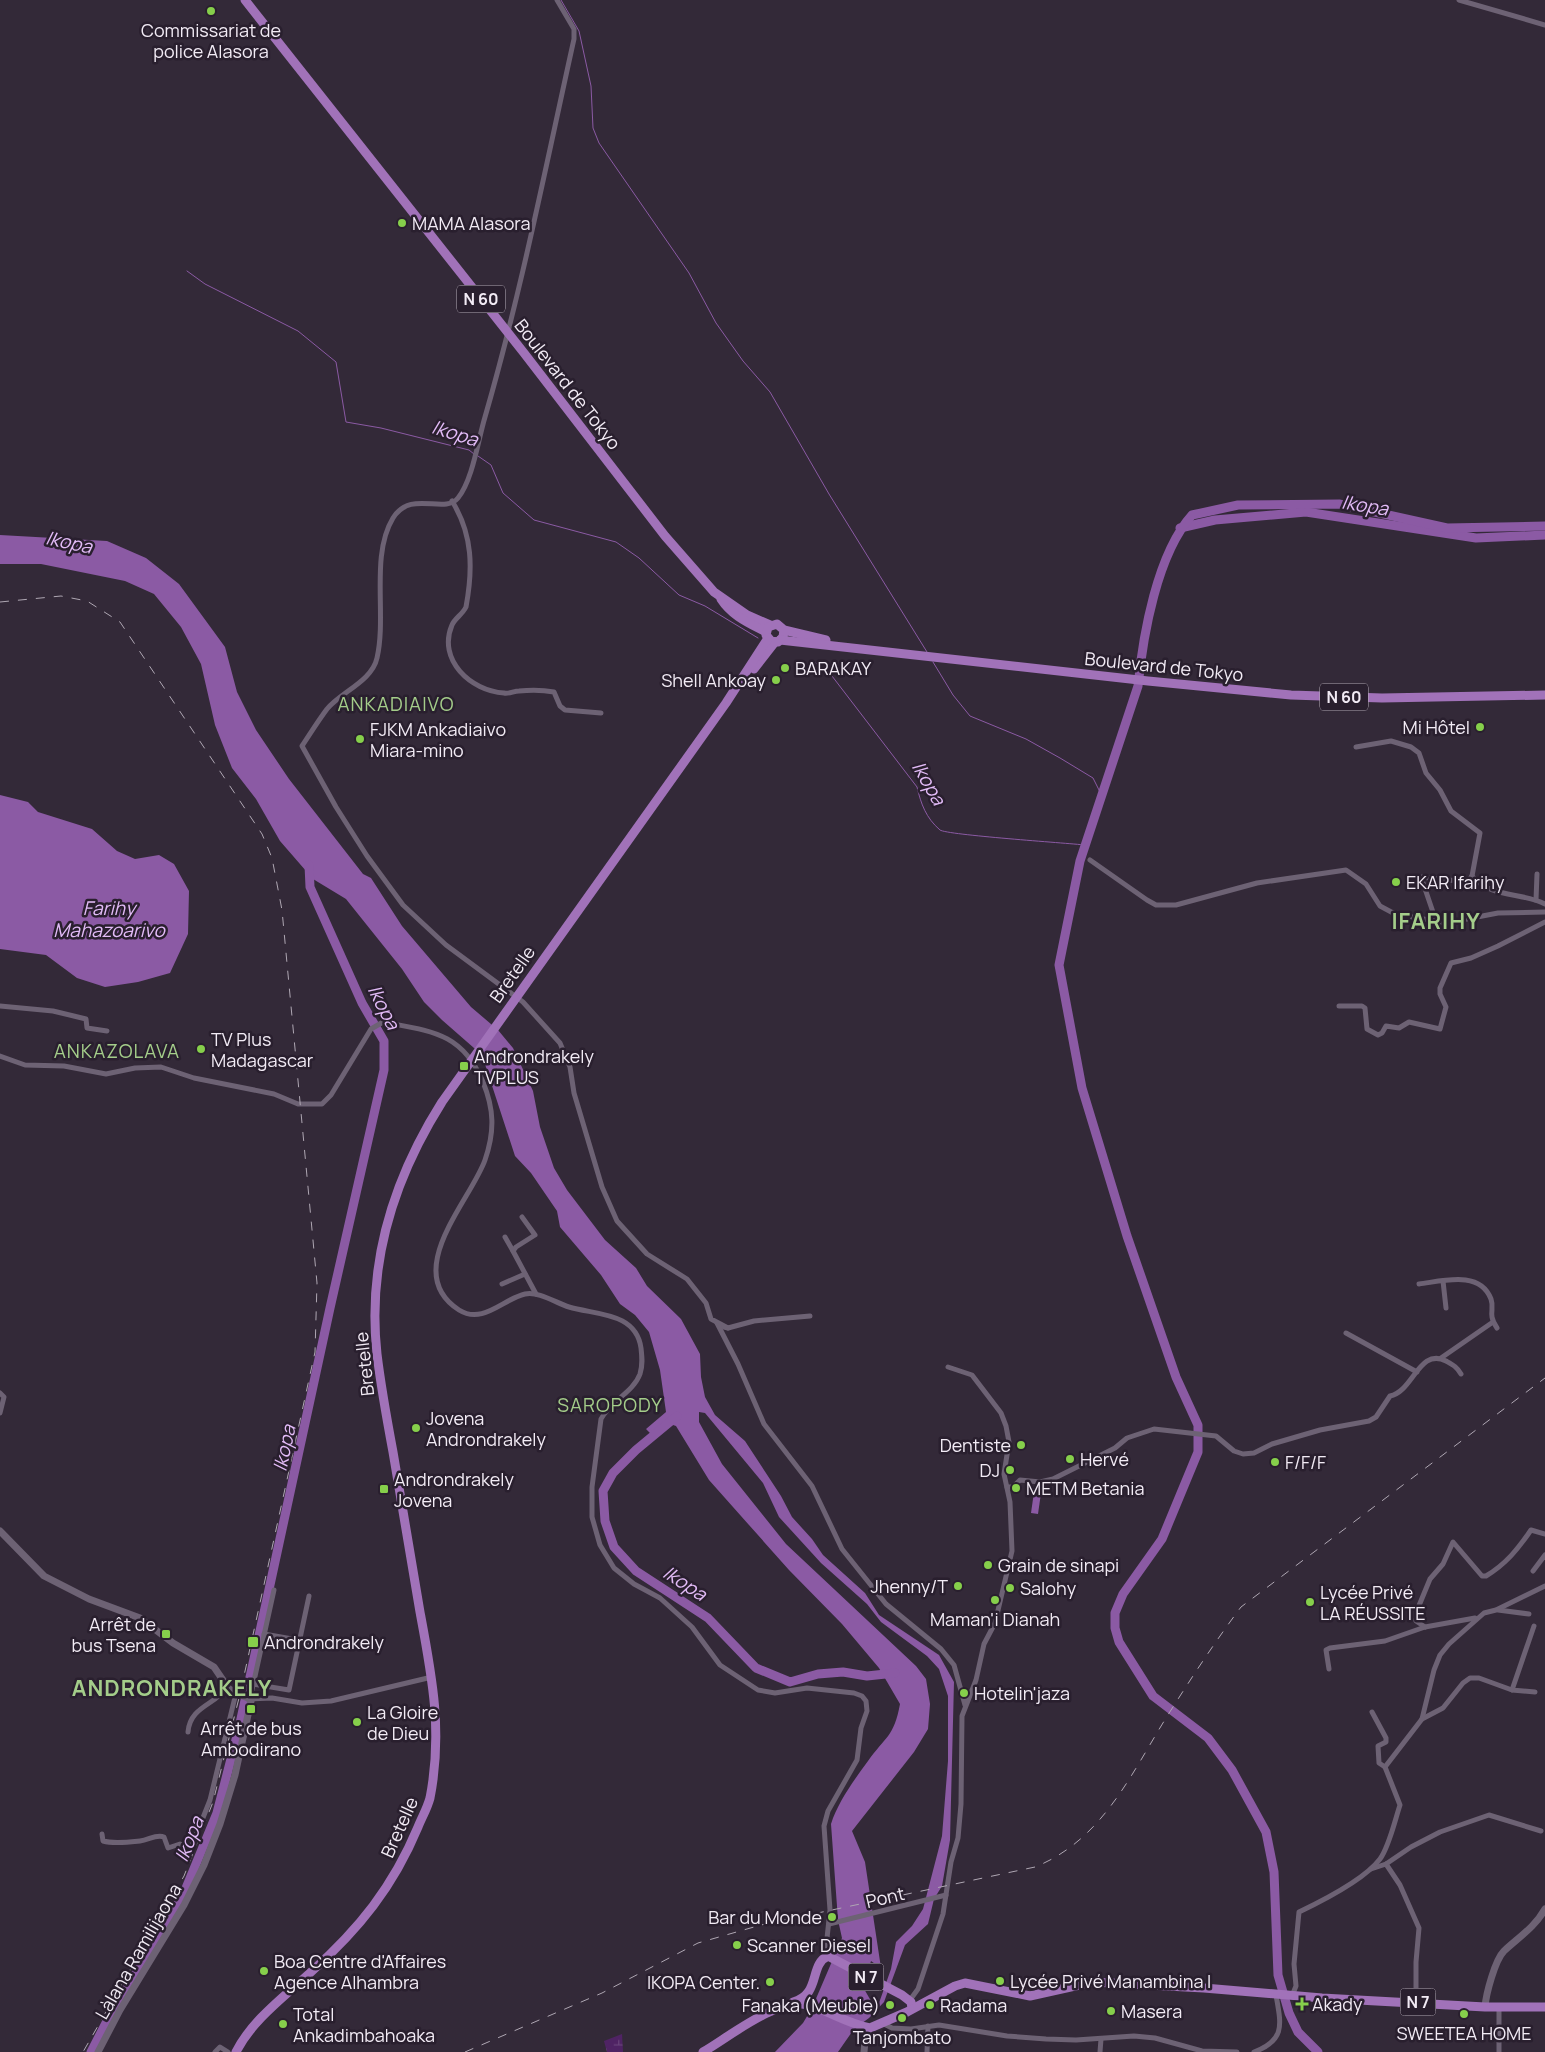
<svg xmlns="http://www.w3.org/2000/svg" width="1545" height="2052" font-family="Manrope,sans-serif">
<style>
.wetland{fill:url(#wetland-marsh)}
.water{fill:#8b5aa4;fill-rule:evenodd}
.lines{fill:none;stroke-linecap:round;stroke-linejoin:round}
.stream{stroke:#8b5aa4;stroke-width:1}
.river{stroke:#8b5aa4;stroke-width:9}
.minor{stroke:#6d6274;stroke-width:5}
.tertiary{stroke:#6d6274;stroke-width:7}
.primary{stroke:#a172b9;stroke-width:9}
.rail{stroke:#afa7b3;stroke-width:1;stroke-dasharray:9 9;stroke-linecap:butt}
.poi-dot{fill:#86cf4b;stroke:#291f2e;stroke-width:2}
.labels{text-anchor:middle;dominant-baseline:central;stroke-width:5;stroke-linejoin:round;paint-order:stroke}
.shield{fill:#291f2e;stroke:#b6aeb9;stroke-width:1}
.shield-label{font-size:16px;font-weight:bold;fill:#f2ebf5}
.poi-label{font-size:18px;fill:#f2ebf5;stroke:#291f2e;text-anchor:start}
.street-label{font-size:18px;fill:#f2ebf5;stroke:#291f2e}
.water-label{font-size:19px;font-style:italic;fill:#e2bbf7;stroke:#291f2e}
.neighbourhood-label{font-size:19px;letter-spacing:1px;fill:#a4cd8a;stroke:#291f2e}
.district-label{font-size:22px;font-weight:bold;letter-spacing:1px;fill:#a4cd8a;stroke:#291f2e}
</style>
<defs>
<pattern id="wetland-marsh" width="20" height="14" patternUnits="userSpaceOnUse" patternTransform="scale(1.25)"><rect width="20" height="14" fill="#4f2364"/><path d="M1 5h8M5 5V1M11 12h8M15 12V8" fill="none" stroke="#69437b"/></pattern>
</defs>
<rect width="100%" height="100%" fill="#332938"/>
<path class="wetland" d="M622 2034 623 2052H607L604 2041Z"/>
<g class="water">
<path d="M0 535 107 541 146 558 179 584 225 647 237 692 256 730 289 779 363 874 371 878 402 926 471 1007 498 1030 513 1048 533 1091 540 1127 554 1168 567 1190 605 1240 636 1268 647 1286 681 1319 700 1354 701 1377 705 1397 715 1415 745 1441 781 1496 792 1517 812 1539 823 1555 865 1593 879 1615 939 1655 954 1682 950 1840 942 1886 934 1899 928 1924 905 1945 884 2002 869 2018 854 2029 838 2052H775L803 2023 812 2008 842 1938 838 1920 831 1824C838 1802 854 1780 868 1761 885 1737 894 1737 900 1704L879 1668 842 1624 789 1570 709 1480 676 1426 664 1422 651 1434 646 1429 666 1412 660 1370 649 1332 635 1315 620 1304 601 1275 560 1227 557 1211 531 1173 515 1156 482 1055 442 1020 424 1002 402 969 346 899 313 879 280 841 256 799 232 768 215 725 201 664 181 627 154 594 125 581 41 564H0ZM699 1412 705 1413 763 1483 779 1517 821 1563 867 1604 881 1622 927 1656 939 1669 948 1696V1761L942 1836 923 1909 912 1926 896 1942 891 1969 879 2003 871 2001 863 1987 871 1961 881 1968 865 1862 852 1831 914 1752 928 1729 930 1704 926 1679 916 1666 786 1544 722 1464 699 1422Z"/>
<path d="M0 795 28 802 38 812 92 829 117 851 135 859 159 855 174 864 189 891 188 934 170 973 138 982 105 987 77 978 46 955 0 949Z"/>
<path d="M1034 1492 1041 1493 1038 1514 1031 1513Z"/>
</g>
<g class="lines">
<g class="stream">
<path d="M561 0 579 31 591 86 593 128 599 143 689 273 716 323 743 361 770 392 829 494 927 652"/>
<path d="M187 271 205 284 298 331 336 362 346 422 381 428 469 450 474 454"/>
<path d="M478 456 491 465 503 493 534 520 616 542 639 558 679 595 705 606 758 638"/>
<path d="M933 662 953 695 970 716 1026 739 1060 758 1093 778 1102 796"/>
<path d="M816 663 832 676 917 787C921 804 926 818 940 830 947 835 1066 843 1085 845"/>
</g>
<g class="river">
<path d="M1180 528 1215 520 1306 512 1476 538 1545 535"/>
<path d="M677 1416 636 1450 613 1473 603 1491 605 1521 614 1547 636 1571 708 1618 756 1668 790 1682 818 1674 843 1672 867 1676 895 1673"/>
<path d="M91 2052 108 2019 184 1893 217 1813 239 1728 330 1308 384 1070V1041L362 1003 310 887 309 865"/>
<path d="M1318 2052 1298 2032 1289 2013 1278 1975 1274 1872 1266 1832 1232 1770 1208 1738 1153 1696 1119 1642 1115 1628V1613L1123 1594 1162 1539 1198 1452V1425L1176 1377 1127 1236 1082 1088 1059 965 1080 861 1138 686C1143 635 1157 554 1192 515L1238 505 1339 504 1447 528 1545 526"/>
</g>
<g class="minor">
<path d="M557 0 574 29V39C546 165 521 293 485 417 478 440 473 479 458 498 444 515 411 489 393 518 370 556 387 615 377 658 372 681 341 692 327 709 318 721 310 734 302 746L336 807 367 856 403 905 446 945 523 1002 560 1043 570 1067 574 1093 602 1187 617 1221 647 1254 687 1279 706 1303 711 1319 728 1328"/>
<path d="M1459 0 1545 25"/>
<path d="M452 501C473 535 473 569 466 607 462 615 455 618 452 625 437 660 471 691 504 693 509 694 514 691 519 691 530 690 543 690 554 692L560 706 565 710 601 713"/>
<path d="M1356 747 1391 741 1411 747 1419 753 1426 773 1440 790 1451 811 1480 833 1472 876 1467 882 1421 877 1436 921"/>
<path d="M1090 860 1147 900 1156 905H1176L1257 883 1346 870 1366 884 1380 906 1395 914 1446 923 1498 913 1545 912"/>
<path d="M1472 876C1490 898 1522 892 1545 904"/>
<path d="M1536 900 1537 874"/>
<path d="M0 1006 53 1011 86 1019 87 1028 107 1031"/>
<path d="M1339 1006H1362L1365 1008 1367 1029 1378 1035 1382 1033 1386 1026 1399 1028 1409 1022 1440 1029 1446 1007 1440 994V988L1451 963 1471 958 1498 946 1545 922"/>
<path d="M0 1056 25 1065 64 1066 106 1074 135 1068 161 1067 194 1078 274 1094 298 1104H322L331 1095 371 1029 383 1022C430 1031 462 1032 483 1082 494 1109 495 1131 485 1160 471 1200 400 1272 459 1310 483 1325 503 1299 525 1294 539 1291 556 1303 569 1307 596 1315 636 1312 641 1348 642 1357 643 1365 640 1374 633 1393 610 1401 601 1419L592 1487V1517L600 1545 614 1568 634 1584 660 1598 692 1627 720 1665 758 1690 775 1693 807 1688 854 1693 862 1696 866 1701 867 1711 861 1728 857 1760 828 1811 824 1826 830 1910 825 1957"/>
<path d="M522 1217 535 1235 516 1247 513 1251 536 1294"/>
<path d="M505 1237 513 1251"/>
<path d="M1443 1281 1446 1308"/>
<path d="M502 1284 525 1274"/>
<path d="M1419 1284C1443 1281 1480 1270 1491 1299 1495 1310 1487 1313 1497 1328"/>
<path d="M717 1323 738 1364 764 1424 812 1486 842 1549 886 1604 941 1649 954 1665 965 1705"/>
<path d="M724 1327 728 1328 754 1321 810 1316"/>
<path d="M1346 1333 1417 1372"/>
<path d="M1441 1358 1493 1322"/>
<path d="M0 1393 4 1397 0 1413"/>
<path d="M1007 1487H1013L1020 1480 1040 1482 1053 1479 1115 1448 1127 1438 1154 1429 1216 1436 1234 1451 1243 1454 1254 1453 1272 1444 1320 1430 1369 1421 1376 1417 1390 1396C1413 1392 1419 1347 1446 1361 1453 1365 1457 1367 1461 1374"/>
<path d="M1533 1571 1545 1555"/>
<path d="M274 1590 250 1699 272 1698 302 1703 331 1701 432 1677"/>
<path d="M1498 1610 1529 1614"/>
<path d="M1534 1626 1512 1690 1535 1692"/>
<path d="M1425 1627 1416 1621 1418 1608 1430 1579 1443 1564 1453 1542 1482 1576H1486C1506 1564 1518 1549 1531 1530L1545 1534"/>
<path d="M264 1634 326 1645"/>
<path d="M1329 1669 1326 1650 1330 1648 1385 1641 1425 1627 1475 1618"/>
<path d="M253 1684 289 1690 309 1596"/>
<path d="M1372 1712 1386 1738V1742L1378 1746 1379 1763 1385 1767"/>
<path d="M1422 1719 1443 1708 1463 1683 1470 1678H1479L1512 1690"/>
<path d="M188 1732C190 1706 216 1705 227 1687"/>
<path d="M102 1834 103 1841C114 1844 130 1842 140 1841 149 1840 156 1834 164 1837L168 1848 180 1844 191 1848 210 1800 236 1693"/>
<path d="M1386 1864 1400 1885 1419 1928 1416 1962V2002"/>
<path d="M1371 1869 1386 1864 1411 1847 1440 1832 1489 1815 1541 1831"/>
<path d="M829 1924 946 1895"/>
<path d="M1292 1996 1296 1986 1294 1964 1299 1912C1322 1901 1365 1879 1380 1859 1389 1847 1395 1820 1400 1805L1385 1767 1422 1719 1434 1670 1440 1655 1449 1644 1484 1613 1496 1610 1545 1586"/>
<path d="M910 2000 918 1989 943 1914 951 1862 958 1838 961 1804 962 1716 976 1680 984 1644 995 1623 1012 1551 1010 1502 1004 1474 1009 1442 1006 1426 1001 1413 972 1375 948 1367"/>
<path d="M882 2023 892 2028 911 2029 939 2025 1007 2036 1046 2039 1076 2040 1134 2036 1155 2038 1202 2051 1237 2052"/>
<path d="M215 2052 220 2047 228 2052"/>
<path d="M927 2052 928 2026"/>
<path d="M1100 2052 1101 2039"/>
<path d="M1254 2052C1286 2040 1281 2024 1276 1995"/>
<path d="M1499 2052V2006"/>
</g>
<g class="tertiary">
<path d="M0 1531 44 1576 89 1599 140 1618 173 1643 214 1667 229 1689 248 1698 251 1701 235 1775 220 1824 204 1865 184 1905 120 2010 98 2052"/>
<path d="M1485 2007C1486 1994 1495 1960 1504 1951 1519 1937 1535 1927 1545 1909"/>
<path d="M864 2052 865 2041 870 2028"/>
</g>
<g class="primary">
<path d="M245 0 524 353 665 536 714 592 747 615 770 625"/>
<path d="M721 599C732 616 749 623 766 632"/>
<path d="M784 630 783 637 778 642 771 641 766 635 768 627 777 624 784 630 826 640"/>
<path d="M780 640 1148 681 1291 695 1382 698 1545 695"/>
<path d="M754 669 775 642"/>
<path d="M793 2002C821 1995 809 1964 828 1956L902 1995 911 2002 912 2008"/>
<path d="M236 2052C252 2020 285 1996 311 1972 359 1929 393 1887 418 1827 422 1817 427 1809 430 1798 443 1732 432 1676 420 1612 411 1559 402 1505 393 1452 387 1420 381 1387 377 1354 367 1263 394 1178 442 1102L726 703 768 638"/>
<path d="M703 2052C729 2037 778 1997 808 2005 829 2011 848 2024 870 2028L907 2012 955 1986 965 1983 1030 1996 1093 1982 1204 1988 1322 1998 1485 2007H1545"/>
</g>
<g class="rail">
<path d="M0 602 61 596 87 601 120 622 262 834 272 858 282 910 317 1283 315 1352 240 1694 213 1802 184 1876 83 2052"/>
<path d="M465 2052 602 1993 698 1943 761 1925 1035 1867C1102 1840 1130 1776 1166 1718 1190 1680 1214 1643 1241 1607L1545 1378"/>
</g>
</g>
<g class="poi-dot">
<circle cx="211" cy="11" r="5"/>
<circle cx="402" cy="223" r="5"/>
<circle cx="785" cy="668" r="5"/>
<circle cx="776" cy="680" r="5"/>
<circle cx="1480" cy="727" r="5"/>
<circle cx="360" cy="739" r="5"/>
<circle cx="1396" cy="882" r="5"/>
<circle cx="201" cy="1049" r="5"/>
<rect x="459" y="1061" width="10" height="10" rx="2.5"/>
<circle cx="416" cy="1428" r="5"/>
<circle cx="1021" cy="1445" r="5"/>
<circle cx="1070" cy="1459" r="5"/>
<circle cx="1275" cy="1462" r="5"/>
<circle cx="1010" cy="1470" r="5"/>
<circle cx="1016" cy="1488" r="5"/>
<rect x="379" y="1484" width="10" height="10" rx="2.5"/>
<circle cx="988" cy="1565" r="5"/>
<circle cx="958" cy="1586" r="5"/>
<circle cx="1010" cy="1588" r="5"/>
<circle cx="995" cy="1600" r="5"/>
<circle cx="1310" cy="1602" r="5"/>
<rect x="161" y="1629" width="10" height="10" rx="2.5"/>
<rect x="247" y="1636" width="12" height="12" rx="2.5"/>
<circle cx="964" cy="1693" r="5"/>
<rect x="246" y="1704" width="10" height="10" rx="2.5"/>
<circle cx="357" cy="1722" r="5"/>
<circle cx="832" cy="1917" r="5"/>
<circle cx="737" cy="1945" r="5"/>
<circle cx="264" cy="1971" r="5"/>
<circle cx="1000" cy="1981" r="5"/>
<circle cx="770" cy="1982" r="5"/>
<path d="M1299.5 1996.5h5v5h5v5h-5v5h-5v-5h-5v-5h5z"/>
<circle cx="890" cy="2005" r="5"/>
<circle cx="930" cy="2005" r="5"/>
<circle cx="1111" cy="2011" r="5"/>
<circle cx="1464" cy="2014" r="5"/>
<circle cx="902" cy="2018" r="5"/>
<circle cx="283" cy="2024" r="5"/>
</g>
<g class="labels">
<g class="shield">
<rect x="457" y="285.5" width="48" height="27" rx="4"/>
<rect x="1320" y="683.5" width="48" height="27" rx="4"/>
<rect x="848.5" y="1963.5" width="35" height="27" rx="4"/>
<rect x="1400.5" y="1988.5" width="35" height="27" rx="4"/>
</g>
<g class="shield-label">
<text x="481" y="299">N 60</text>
<text x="1344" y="697">N 60</text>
<text x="866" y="1977">N 7</text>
<text x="1418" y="2002">N 7</text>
</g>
<g class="poi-label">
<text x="211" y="30" text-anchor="middle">Commissariat de<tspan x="211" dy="21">police Alasora</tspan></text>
<text x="412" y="223">MAMA Alasora</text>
<text x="795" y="668">BARAKAY</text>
<text x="766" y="680" text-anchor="end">Shell Ankoay</text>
<text x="1470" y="727" text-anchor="end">Mi Hôtel</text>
<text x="370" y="729">FJKM Ankadiaivo<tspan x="370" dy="21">Miara-mino</tspan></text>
<text x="1406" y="882">EKAR Ifarihy</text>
<text x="211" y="1039">TV Plus<tspan x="211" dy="21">Madagascar</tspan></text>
<text x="474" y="1056">Androndrakely<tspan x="474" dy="21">TVPLUS</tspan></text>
<text x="426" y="1418">Jovena<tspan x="426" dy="21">Androndrakely</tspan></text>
<text x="1011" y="1445" text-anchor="end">Dentiste</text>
<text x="1080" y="1459">Hervé</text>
<text x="1285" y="1462">F/F/F</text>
<text x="1000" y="1470" text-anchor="end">DJ</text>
<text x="394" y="1479">Androndrakely<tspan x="394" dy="21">Jovena</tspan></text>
<text x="1026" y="1488">METM Betania</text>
<text x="998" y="1565">Grain de sinapi</text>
<text x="948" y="1586" text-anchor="end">Jhenny/T</text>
<text x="1020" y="1588">Salohy</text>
<text x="1320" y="1592">Lycée Privé<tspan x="1320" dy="21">LA RÉUSSITE</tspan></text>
<text x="995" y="1619" text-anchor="middle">Maman'i Dianah</text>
<text x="156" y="1624" text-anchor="end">Arrêt de<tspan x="156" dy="21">bus Tsena</tspan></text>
<text x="264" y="1642">Androndrakely</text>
<text x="974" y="1693">Hotelin'jaza</text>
<text x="367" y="1712">La Gloire<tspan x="367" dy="21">de Dieu</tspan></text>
<text x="251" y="1728" text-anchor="middle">Arrêt de bus<tspan x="251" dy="21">Ambodirano</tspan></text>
<text x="822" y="1917" text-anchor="end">Bar du Monde</text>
<text x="747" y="1945">Scanner Diesel</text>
<text x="274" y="1961">Boa Centre d'Affaires<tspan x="274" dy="21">Agence Alhambra</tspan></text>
<text x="1010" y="1981">Lycée Privé Manambina I</text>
<text x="760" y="1982" text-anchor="end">IKOPA Center.</text>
<text x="1312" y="2004">Akady</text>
<text x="880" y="2005" text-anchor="end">Fanaka (Meuble)</text>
<text x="940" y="2005">Radama</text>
<text x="1121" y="2011">Masera</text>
<text x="293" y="2014">Total<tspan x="293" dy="21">Ankadimbahoaka</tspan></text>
<text x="1464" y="2033" text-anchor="middle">SWEETEA HOME</text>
<text x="902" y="2037" text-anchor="middle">Tanjombato</text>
</g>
<g class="street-label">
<text transform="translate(568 384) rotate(52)">Boulevard de Tokyo</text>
<text transform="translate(1164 666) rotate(6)">Boulevard de Tokyo</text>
<text transform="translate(512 974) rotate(-55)">Bretelle</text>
<text transform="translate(364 1364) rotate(-96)">Bretelle</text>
<text transform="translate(399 1827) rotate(-66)">Bretelle</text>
<text transform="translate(885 1897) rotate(-13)">Pont</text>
<text transform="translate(138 1951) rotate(-60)">Làlana Ramilijaona</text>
</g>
<g class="water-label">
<text transform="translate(455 433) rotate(17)">Ikopa</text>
<text transform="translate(1365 505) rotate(9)">Ikopa</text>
<text transform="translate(69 542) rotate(12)">Ikopa</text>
<text transform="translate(929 783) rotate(60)">Ikopa</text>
<text x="109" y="908">Farihy<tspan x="109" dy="22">Mahazoarivo</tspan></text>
<text transform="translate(384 1007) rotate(63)">Ikopa</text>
<text transform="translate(284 1448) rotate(-78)">Ikopa</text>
<text transform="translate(685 1583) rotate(33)">Ikopa</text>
<text transform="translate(189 1839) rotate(-68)">Ikopa</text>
</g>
<g class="neighbourhood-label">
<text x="396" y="704">ANKADIAIVO</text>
<text x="117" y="1051">ANKAZOLAVA</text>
<text x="610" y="1405">SAROPODY</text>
</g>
<g class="district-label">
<text x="1436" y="921">IFARIHY</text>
<text x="172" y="1688">ANDRONDRAKELY</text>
</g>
</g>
</svg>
